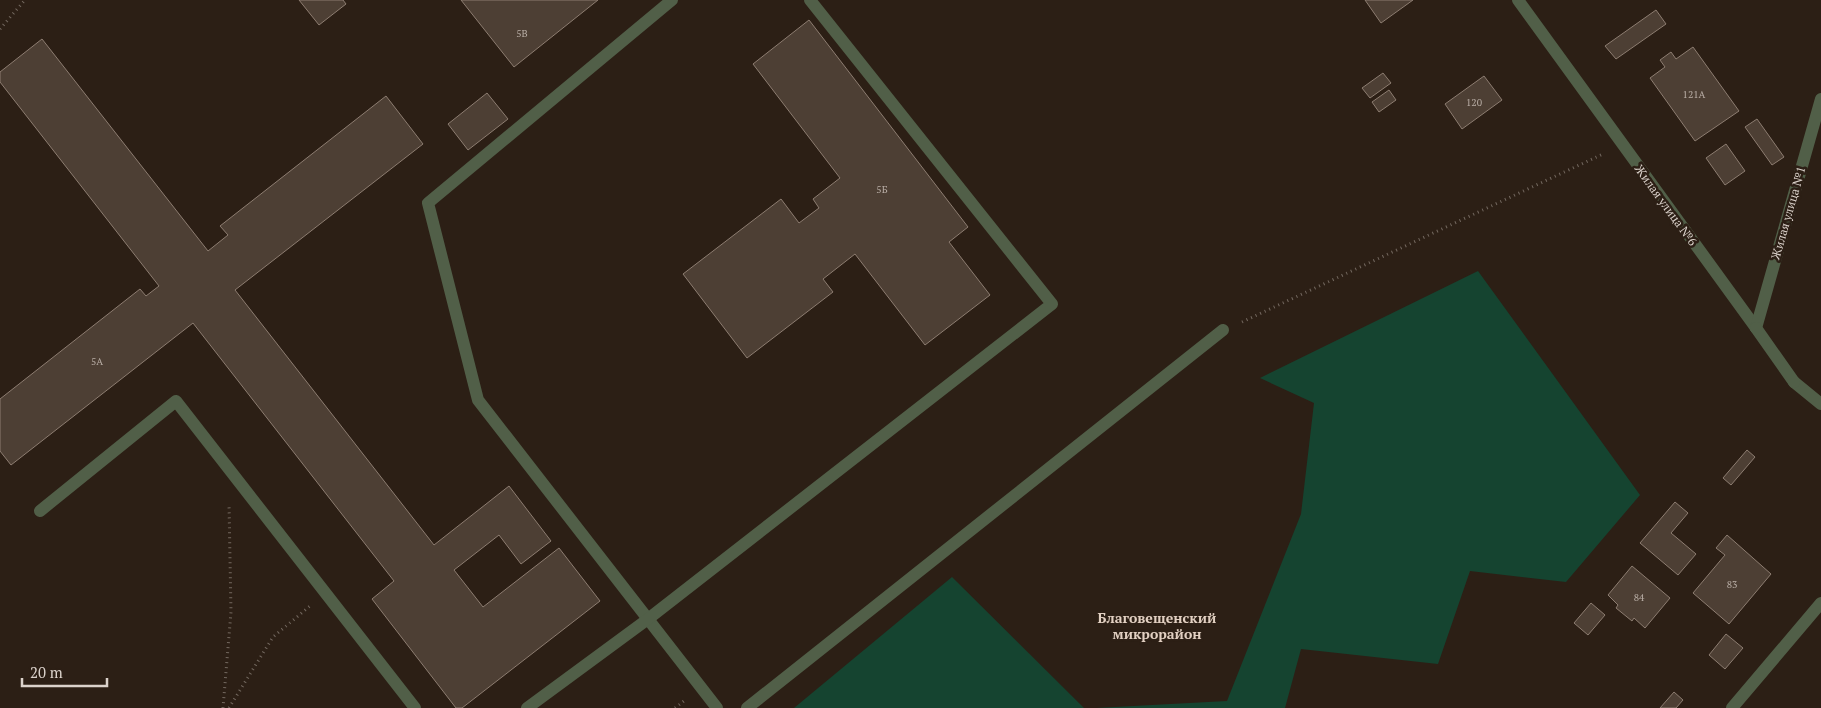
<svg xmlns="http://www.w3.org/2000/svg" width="1821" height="708" font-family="'PT Serif',serif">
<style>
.green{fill:#154430}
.building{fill:#4d3f34;stroke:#8d7d71}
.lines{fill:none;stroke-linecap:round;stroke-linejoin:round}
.path{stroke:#746960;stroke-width:3;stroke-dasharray:1 4;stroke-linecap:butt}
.service{stroke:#515f48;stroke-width:12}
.minor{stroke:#515f48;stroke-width:12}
.labels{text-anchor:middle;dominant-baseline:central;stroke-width:5;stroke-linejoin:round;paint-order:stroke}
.number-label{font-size:10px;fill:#b8ada5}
.street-label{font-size:12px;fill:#dbd2cb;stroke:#2c1f15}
.neighbourhood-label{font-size:14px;font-weight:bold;fill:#e2d0c2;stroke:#2c1f15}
</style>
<rect width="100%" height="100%" fill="#2c1f15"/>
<g class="green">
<path d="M1478 271 1640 495 1566 582 1470 571 1438 664 1301 649 1285 708H1096L1227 701 1301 514 1314 403 1260 378Z"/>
<path d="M952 577 1084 708H794Z"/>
</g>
<g class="building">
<path d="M299 0H343L346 4 319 25Z"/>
<path d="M461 0H598L514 67Z"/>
<path d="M1365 0H1413L1381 23Z"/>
<path d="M1656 10 1666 24 1616 59 1605 46Z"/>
<path d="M809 20 968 227 949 242 990 295 925 345 855 254 823 279 833 292 747 358 683 274 781 199 799 223 819 208 813 199 840 178 753 64Z"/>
<path d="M42 39 208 251 228 235 220 226 386 96 423 144 235 290 434 545 509 486 551 541 521 564 499 535 454 570 483 607 559 548 600 601 462 708H456L372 599 394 581 193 323 11 465 0 451V399L140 289 146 296 159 286 0 82V72Z"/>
<path d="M1693 47 1739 111 1695 141 1650 78 1665 67 1660 60 1671 52 1676 59Z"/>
<path d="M1383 73 1391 83 1370 98 1362 88Z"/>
<path d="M1484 76 1502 100 1462 129 1445 104Z"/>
<path d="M1389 90 1396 100 1379 112 1372 102Z"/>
<path d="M487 93 508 119 468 150 448 124Z"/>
<path d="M1757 119 1784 157 1772 165 1745 127Z"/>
<path d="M1726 144 1745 171 1725 185 1706 158Z"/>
<path d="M1747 450 1755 457 1731 485 1723 478Z"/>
<path d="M1675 502 1688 513 1671 533 1696 554 1678 575 1640 543Z"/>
<path d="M1727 535 1771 574 1729 624 1693 593 1725 555 1716 548Z"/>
<path d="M1632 566 1670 598 1645 628 1634 618 1632 621 1616 608 1618 605 1608 595Z"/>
<path d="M1591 603 1605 615 1588 635 1574 623Z"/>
<path d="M1726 634 1743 648 1725 669 1709 655Z"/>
<path d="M1674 692 1683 700 1676 708H1660Z"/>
</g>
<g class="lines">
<g class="path">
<path d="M0 29 25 0"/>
<path d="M1242 322 1603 154"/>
<path d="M223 708 231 612 229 504"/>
<path d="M229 708 273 637 310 606"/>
<path d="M675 708 684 701"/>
</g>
<g class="service">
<path d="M672 0 428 203 478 400 717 708"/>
<path d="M1518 0 1756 328"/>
<path d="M1756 328 1821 99"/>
<path d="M1794 382 1821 404"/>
<path d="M40 511 176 401 415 708"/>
<path d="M527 708 648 619 1052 304 810 0"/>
<path d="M747 708 1223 330"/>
<path d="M1732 708 1821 603"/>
</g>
<path class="minor" d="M1756 328 1794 382"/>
</g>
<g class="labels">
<g class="number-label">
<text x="522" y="33">5В</text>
<text x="1694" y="94">121А</text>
<text x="1474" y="102">120</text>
<text x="882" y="189">5Б</text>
<text x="97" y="361">5А</text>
<text x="1732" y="584">83</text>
<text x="1639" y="597">84</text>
</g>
<g class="street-label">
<text transform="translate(1666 205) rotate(54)">Жилая улица №6</text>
<text transform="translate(1788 213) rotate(-74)">Жилая улица №1</text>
</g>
<g class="neighbourhood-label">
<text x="1157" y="617">Благовещенский<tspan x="1157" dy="16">микрорайон</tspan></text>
</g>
</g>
<path d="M22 678v8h85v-8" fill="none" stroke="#dbd2cb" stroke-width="2.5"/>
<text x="30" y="678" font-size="15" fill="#dbd2cb" stroke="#2c1f15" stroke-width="4" paint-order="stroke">20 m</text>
</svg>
